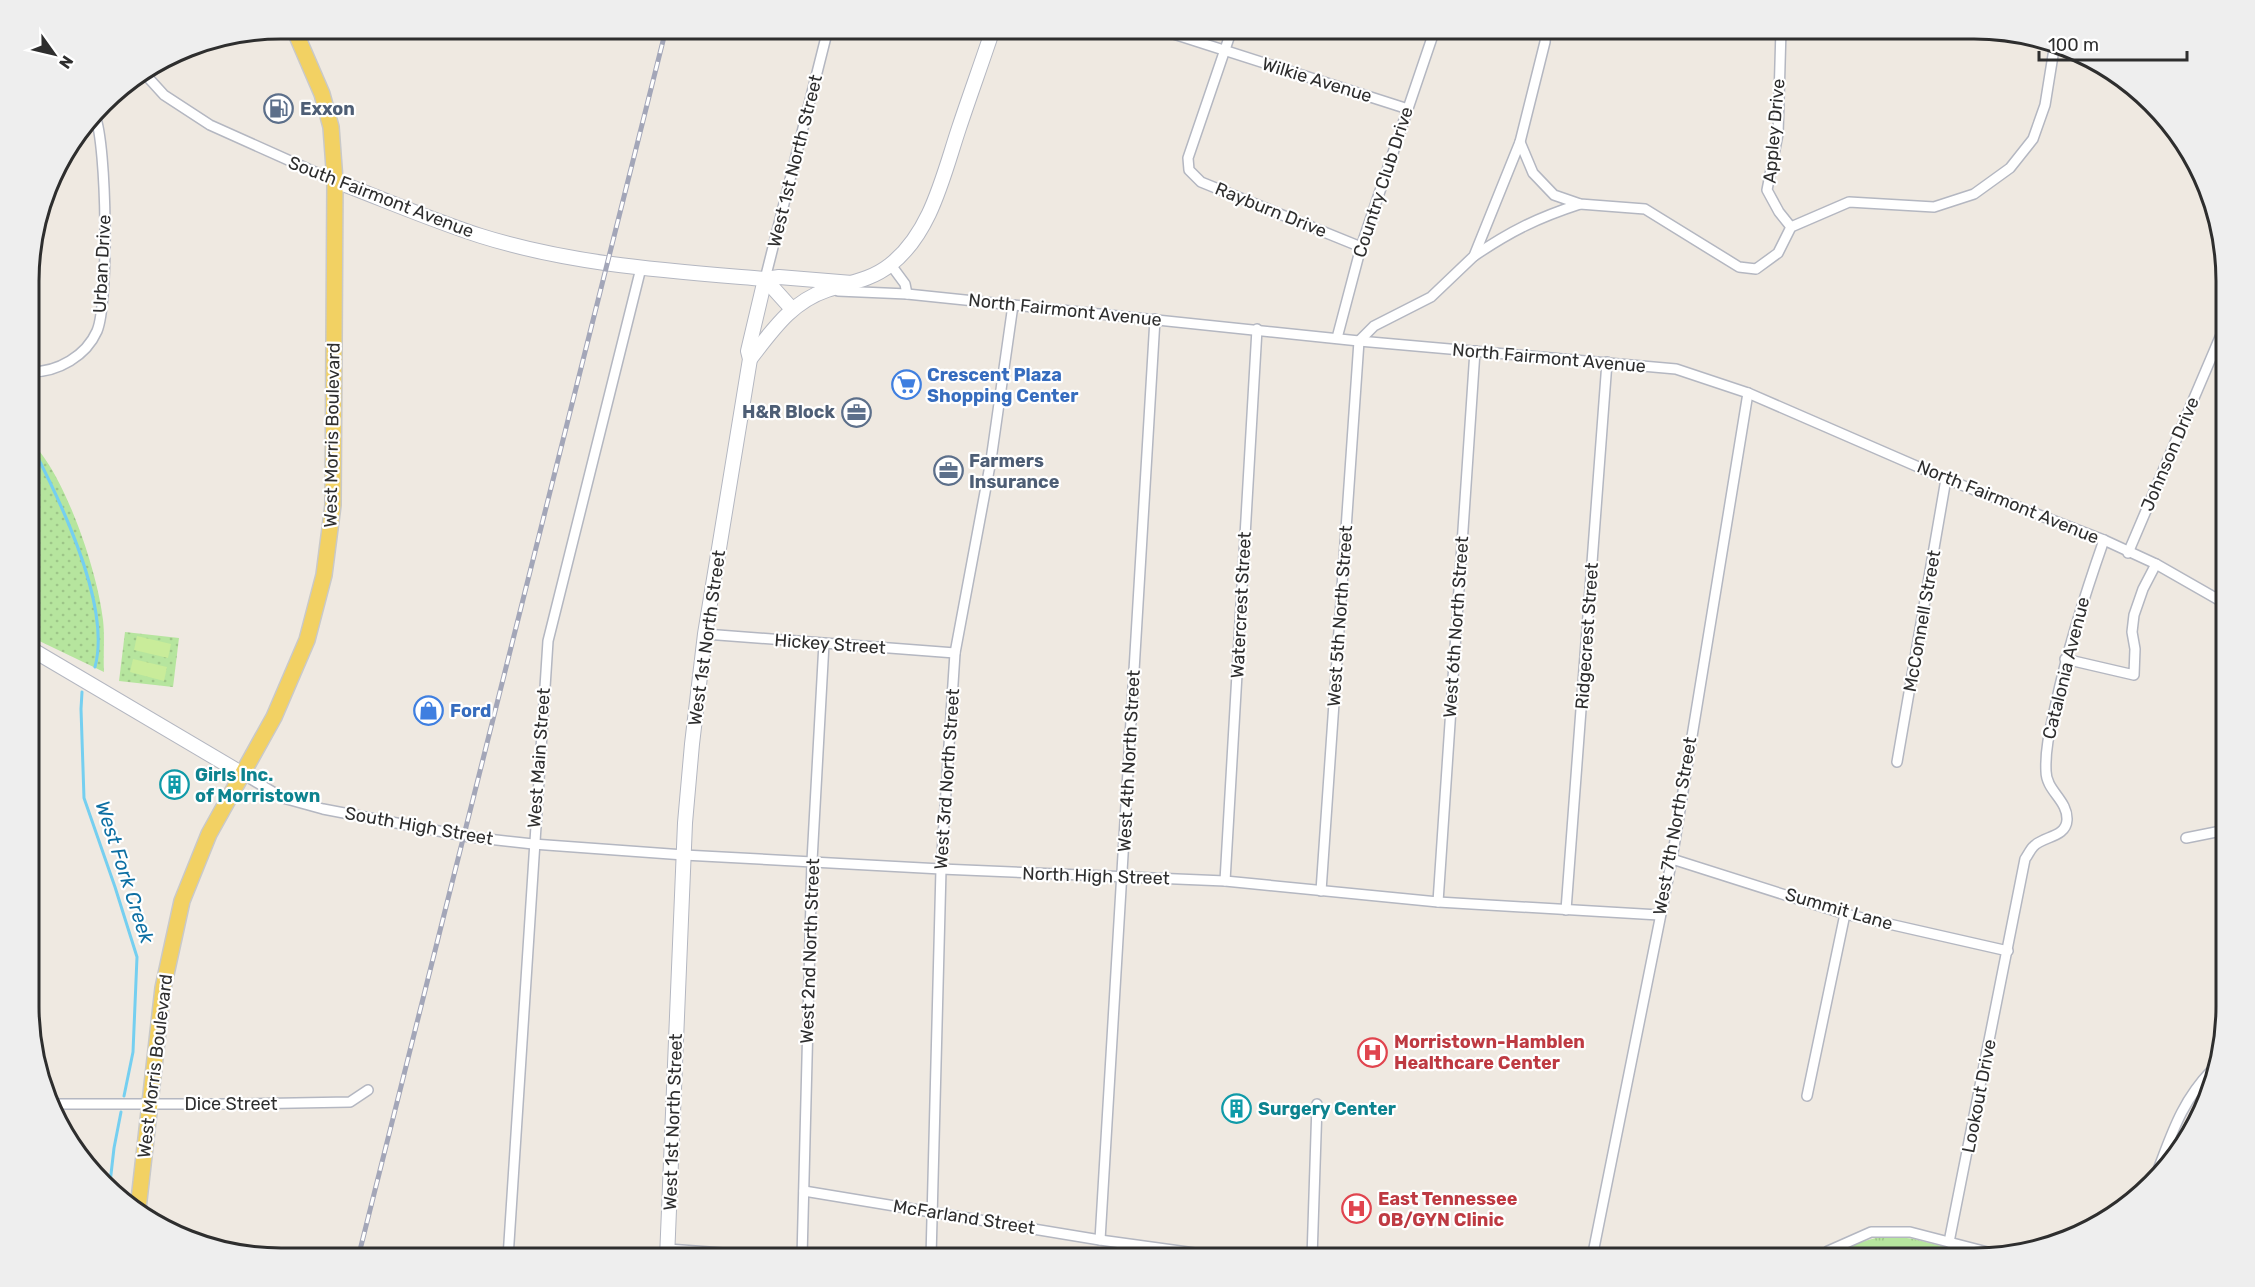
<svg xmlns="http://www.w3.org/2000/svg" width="2255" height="1287" font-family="Rubik,sans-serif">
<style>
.grass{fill:url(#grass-tufts)}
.forest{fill:url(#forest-crowns)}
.park{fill:url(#park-dots)}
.pitch{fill:#c9ec9a}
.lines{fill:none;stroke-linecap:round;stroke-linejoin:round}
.stream{stroke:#75cff0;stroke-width:3}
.street-casing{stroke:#b4b7c1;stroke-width:12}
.secondary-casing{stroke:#b4b7c1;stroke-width:16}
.primary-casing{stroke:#c9c9c9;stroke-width:18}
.street{stroke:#fff;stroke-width:9}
.secondary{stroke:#fff;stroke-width:14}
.primary{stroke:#f2d163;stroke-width:15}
.rail-casing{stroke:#a3a6b8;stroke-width:5}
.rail{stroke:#fff;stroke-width:3;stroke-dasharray:9;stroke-linecap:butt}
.labels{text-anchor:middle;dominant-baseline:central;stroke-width:4.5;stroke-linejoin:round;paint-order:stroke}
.street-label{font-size:18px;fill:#2e2e2e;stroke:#fff}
.service-label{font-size:18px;font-weight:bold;fill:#4e5e75;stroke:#fff;text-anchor:start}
.shop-label{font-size:18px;font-weight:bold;fill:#366cbe;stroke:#fff;text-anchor:start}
.culture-label{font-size:18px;font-weight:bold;fill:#0d838f;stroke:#fff;text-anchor:start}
.health-label{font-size:18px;font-weight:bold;fill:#be3a42;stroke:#fff;text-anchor:start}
.water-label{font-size:20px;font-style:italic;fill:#0d6fa3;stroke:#fff}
.rim{fill:none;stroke:#2e2e2e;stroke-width:3}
</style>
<defs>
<pattern id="grass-tufts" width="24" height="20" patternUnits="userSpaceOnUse" patternTransform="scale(1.5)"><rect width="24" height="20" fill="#b6e59e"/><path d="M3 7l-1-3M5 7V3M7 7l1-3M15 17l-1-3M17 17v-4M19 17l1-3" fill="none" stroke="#9dc588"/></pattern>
<pattern id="forest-crowns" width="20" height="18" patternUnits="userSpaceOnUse" patternTransform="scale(1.5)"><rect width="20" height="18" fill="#b6e59e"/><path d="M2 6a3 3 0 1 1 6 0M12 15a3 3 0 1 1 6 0" fill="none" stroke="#9dc588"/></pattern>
<pattern id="park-dots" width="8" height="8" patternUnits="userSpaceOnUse" patternTransform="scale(1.5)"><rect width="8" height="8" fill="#b6e59e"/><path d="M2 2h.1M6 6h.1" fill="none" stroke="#9dc588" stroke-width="1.8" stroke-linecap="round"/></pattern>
</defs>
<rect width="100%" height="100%" fill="#efe9e1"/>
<path class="grass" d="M1892 1236 1914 1239 1965 1252V1258H1831C1851 1244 1868 1238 1892 1236Z"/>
<path class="forest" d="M2207 1086 2193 1133 2167 1165 2181 1129Z"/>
<g class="park">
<path d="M31 442C65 474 98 573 103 620 105 637 103 655 104 672L31 637Z"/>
<path d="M125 632 179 638 173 687 119 681Z"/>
</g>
<g class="pitch">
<path d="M137 636 171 644 168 658 134 650Z"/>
<path d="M133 659 167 667 164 681 130 672Z"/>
</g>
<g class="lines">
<g class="stream">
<path d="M31 450 37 456C64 509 111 608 95 667"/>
<path d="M82 692 81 709 84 798 115 887 137 957 133 1052 124 1096"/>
<path d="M110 1183 114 1148 121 1112"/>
</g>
<defs>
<g id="street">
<path d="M1158 29 1408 109"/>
<path d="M1232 29 1188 158 1189 170 1201 182 1361 247"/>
<path d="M1781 29 1778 134 1767 190 1779 212 1791 227"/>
<path d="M144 73 164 95 210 125 335 181"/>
<path d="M1520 142 1533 173 1554 195 1580 204 1645 209 1739 267 1756 269 1778 253 1791 227 1849 202 1934 207 1974 194 2010 168 2033 139 2045 105 2055 43"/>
<path d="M1474 256C1511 231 1537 218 1580 204"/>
<path d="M891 265 905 284 907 294"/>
<path d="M765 279 828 29"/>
<path d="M838 291 907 294 1359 341 1676 369 1748 393 1946 479 2104 540 2156 564 2226 604"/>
<path d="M1337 338 1361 247 1435 29"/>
<path d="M1359 341 1374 326 1431 297 1474 256 1520 142 1545 42 1546 29"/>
<path d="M31 372C58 372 86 356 97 331 109 303 107 145 95 116"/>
<path d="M2128 553 2226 323"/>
<path d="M705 634 955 653"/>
<path d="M2065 659 2134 675 2135 649 2132 632 2134 615 2143 589 2156 564"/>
<path d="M1897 762 1946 479"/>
<path d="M241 773 283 798 323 809 470 837 533 844 684 855 941 869 1225 881 1438 902 1659 915"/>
<path d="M2186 838 2226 830"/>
<path d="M1672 859 1845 914 2008 951"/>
<path d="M1225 881 1257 329"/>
<path d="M1321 891 1359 341"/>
<path d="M1438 902 1475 351"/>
<path d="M1566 910 1607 362"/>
<path d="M1807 1096 1845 914"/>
<path d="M55 1104H235L350 1102 368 1090"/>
<path d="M2152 1185C2170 1141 2178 1105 2212 1070"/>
<path d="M804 1191 1100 1240 1231 1258"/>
<path d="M1100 1240 1155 319"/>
<path d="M1949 1242 2025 859C2028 855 2030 850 2033 847 2042 836 2066 838 2067 820 2068 800 2046 791 2046 771 2045 747 2051 726 2056 703 2068 647 2085 594 2104 540"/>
<path d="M668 1249 792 1258"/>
<path d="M508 1258 548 641 641 268"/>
<path d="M802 1258 812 861 824 643"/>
<path d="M931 1258 941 869 955 653 991 460 1013 305"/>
<path d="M1312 1258 1317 1104"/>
<path d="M1592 1258 1672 859 1748 393"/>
<path d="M1821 1258 1828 1251 1871 1232H1910L1999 1255"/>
</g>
<g id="secondary">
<path d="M335 181C383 199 431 220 481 236 573 265 670 271 765 279L779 277 852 283"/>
<path d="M765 279 792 309"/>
<path d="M750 359C772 331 791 302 827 290 849 283 871 280 890 265 931 233 943 176 959 128 970 95 982 62 993 29"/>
<path d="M31 649 241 773"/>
<path d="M667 1258 685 823 692 744 705 634 750 359 748 351 765 279"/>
</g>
<path id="primary" d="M138 1209 163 988 182 901 209 834 274 717 307 640 324 575 333 505 335 181 331 127 322 94 294 29"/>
</defs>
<use href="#street" class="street-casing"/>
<use href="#secondary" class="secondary-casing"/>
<use href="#primary" class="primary-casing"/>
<use href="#street" class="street"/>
<use href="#secondary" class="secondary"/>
<use href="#primary" class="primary"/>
<defs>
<path id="rail" d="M358 1258 666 29"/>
</defs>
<use href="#rail" class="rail-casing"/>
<use href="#rail" class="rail"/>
</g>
<defs>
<symbol id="fuel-ring" viewBox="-11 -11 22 22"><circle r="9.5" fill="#fff" stroke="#5c6f8a" stroke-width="1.5"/><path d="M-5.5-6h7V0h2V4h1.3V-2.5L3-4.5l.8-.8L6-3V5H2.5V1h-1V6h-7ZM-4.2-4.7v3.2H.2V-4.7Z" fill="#5c6f8a"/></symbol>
<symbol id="supermarket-ring" viewBox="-11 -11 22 22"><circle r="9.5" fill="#fff" stroke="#3f7fe0" stroke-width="1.5"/><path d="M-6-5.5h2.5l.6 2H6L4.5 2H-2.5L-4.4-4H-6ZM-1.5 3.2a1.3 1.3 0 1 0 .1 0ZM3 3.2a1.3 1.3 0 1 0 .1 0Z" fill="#3f7fe0"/></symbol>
<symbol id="office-ring" viewBox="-11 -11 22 22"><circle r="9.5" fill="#fff" stroke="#5c6f8a" stroke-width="1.5"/><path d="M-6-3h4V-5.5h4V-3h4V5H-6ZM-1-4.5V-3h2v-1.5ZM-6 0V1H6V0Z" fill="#5c6f8a"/></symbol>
<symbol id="shop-ring" viewBox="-11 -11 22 22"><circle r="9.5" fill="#fff" stroke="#3f7fe0" stroke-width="1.5"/><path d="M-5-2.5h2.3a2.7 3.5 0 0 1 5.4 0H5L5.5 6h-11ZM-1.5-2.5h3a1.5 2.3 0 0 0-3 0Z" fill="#3f7fe0"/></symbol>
<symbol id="building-ring" viewBox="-11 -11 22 22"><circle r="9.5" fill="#fff" stroke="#0f9aa8" stroke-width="1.5"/><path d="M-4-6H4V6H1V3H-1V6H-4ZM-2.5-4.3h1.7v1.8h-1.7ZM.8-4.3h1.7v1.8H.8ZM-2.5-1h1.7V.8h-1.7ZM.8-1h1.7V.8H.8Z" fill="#0f9aa8"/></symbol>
<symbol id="hospital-ring" viewBox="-11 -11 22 22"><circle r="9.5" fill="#fff" stroke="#e0444e" stroke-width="1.5"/><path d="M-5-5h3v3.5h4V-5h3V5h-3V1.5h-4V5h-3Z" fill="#e0444e"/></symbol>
</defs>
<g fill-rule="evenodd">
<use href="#fuel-ring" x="262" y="92" width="33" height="33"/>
<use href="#supermarket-ring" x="890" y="368" width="33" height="33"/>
<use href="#office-ring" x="840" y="396" width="33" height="33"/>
<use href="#office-ring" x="932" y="454" width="33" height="33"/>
<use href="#shop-ring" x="412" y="694" width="33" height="33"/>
<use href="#building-ring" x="158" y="768" width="33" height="33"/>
<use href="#hospital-ring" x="1356" y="1036" width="33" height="33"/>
<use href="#building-ring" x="1220" y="1092" width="33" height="33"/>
<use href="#hospital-ring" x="1340" y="1192" width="33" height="33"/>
</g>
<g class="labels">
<g class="street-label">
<text transform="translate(1317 80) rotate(17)">Wilkie Avenue</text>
<text transform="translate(1774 131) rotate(-85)">Appley Drive</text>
<text transform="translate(795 161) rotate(-76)">West 1st North Street</text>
<text transform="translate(1383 182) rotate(-72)">Country Club Drive</text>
<text transform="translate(381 197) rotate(21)">South Fairmont Avenue</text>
<text transform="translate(1271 210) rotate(22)">Rayburn Drive</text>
<text transform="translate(102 264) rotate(-87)">Urban Drive</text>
<text transform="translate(1065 310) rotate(6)">North Fairmont Avenue</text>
<text transform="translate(1549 358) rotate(5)">North Fairmont Avenue</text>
<text transform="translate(332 435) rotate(-89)">West Morris Boulevard</text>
<text transform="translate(2170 454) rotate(-67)">Johnson Drive</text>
<text transform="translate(2008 502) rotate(22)">North Fairmont Avenue</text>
<text transform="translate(1241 605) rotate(-87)">Watercrest Street</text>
<text transform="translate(1340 616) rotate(-86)">West 5th North Street</text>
<text transform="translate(1922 621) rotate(-80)">McConnell Street</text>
<text transform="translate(1456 627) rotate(-86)">West 6th North Street</text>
<text transform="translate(1587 636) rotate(-86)">Ridgecrest Street</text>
<text transform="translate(707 638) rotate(-82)">West 1st North Street</text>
<text transform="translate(830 644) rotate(4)">Hickey Street</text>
<text transform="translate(2066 668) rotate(-76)">Catalonia Avenue</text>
<text transform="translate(539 758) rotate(-86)">West Main Street</text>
<text transform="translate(1129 761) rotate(-87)">West 4th North Street</text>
<text transform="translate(947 779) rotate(-86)">West 3rd North Street</text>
<text transform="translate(419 826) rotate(10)">South High Street</text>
<text transform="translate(1675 826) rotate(-80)">West 7th North Street</text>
<text transform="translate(1096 876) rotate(2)">North High Street</text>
<text transform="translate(1839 909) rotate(16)">Summit Lane</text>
<text transform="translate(810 951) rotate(-88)">West 2nd North Street</text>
<text transform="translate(155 1066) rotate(-83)">West Morris Boulevard</text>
<text transform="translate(1979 1096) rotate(-79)">Lookout Drive</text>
<text x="231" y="1104">Dice Street</text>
<text transform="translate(673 1122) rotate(-88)">West 1st North Street</text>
<text transform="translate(964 1217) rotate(9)">McFarland Street</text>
</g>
<g class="service-label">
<text x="300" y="109">Exxon</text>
<text x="835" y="412" text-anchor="end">H&amp;R Block</text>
<text x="969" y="461">Farmers<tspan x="969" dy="21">Insurance</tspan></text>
</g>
<g class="shop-label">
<text x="927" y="375">Crescent Plaza<tspan x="927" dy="21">Shopping Center</tspan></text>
<text x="450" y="711">Ford</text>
</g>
<g class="culture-label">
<text x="195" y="775">Girls Inc.<tspan x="195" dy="21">of Morristown</tspan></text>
<text x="1258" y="1109">Surgery Center</text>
</g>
<g class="health-label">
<text x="1394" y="1042">Morristown-Hamblen<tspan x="1394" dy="21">Healthcare Center</tspan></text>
<text x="1378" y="1199">East Tennessee<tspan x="1378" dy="21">OB/GYN Clinic</tspan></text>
</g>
<g class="water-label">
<text transform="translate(125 872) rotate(72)">West Fork Creek</text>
</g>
</g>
<path d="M0 0H2255V1287H0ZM281 39H1974A242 242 0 0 1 2216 281V1006A242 242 0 0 1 1974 1248H281A242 242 0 0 1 39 1006V281A242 242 0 0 1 281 39Z" fill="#eee" fill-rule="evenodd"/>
<path class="rim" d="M281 39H1974A242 242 0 0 1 2216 281V1006A242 242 0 0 1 1974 1248H281A242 242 0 0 1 39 1006V281A242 242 0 0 1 281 39Z"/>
<g transform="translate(54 54) rotate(124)" stroke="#ffffff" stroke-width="4.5" paint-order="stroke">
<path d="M0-4.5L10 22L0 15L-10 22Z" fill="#2e2e2e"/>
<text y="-9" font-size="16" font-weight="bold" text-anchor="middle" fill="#2e2e2e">N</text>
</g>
<path d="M2039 51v9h148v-9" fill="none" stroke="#2e2e2e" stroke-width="3"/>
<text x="2048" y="51" font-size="18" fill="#2e2e2e" stroke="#ffffff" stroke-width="4.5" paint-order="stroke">100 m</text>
</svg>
